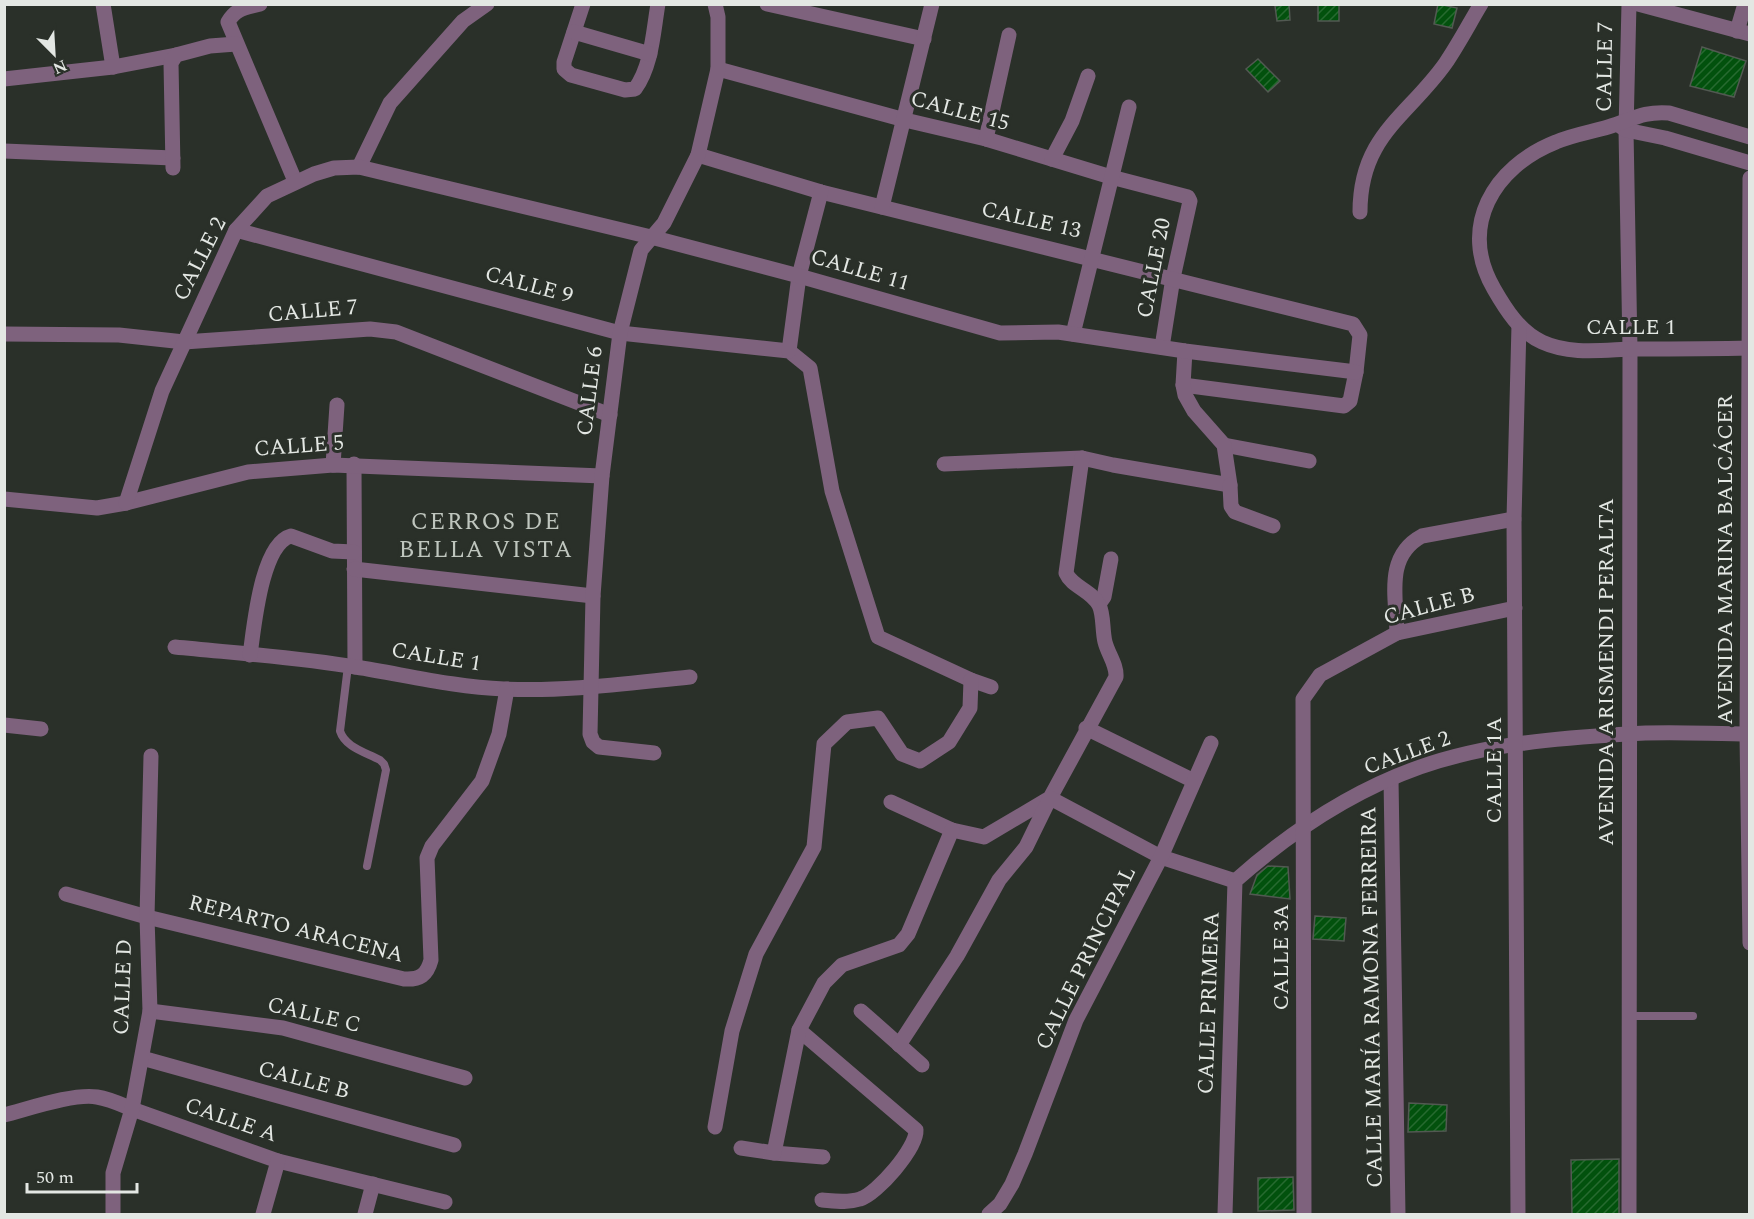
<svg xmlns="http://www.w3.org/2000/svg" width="1754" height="1219" font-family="Spectral,serif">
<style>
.building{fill:url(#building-hatch);stroke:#525952;stroke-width:1.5}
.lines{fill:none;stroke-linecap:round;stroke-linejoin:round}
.lane{stroke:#7e627d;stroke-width:8}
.street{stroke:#7e627d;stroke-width:15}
.labels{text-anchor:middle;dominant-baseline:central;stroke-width:6;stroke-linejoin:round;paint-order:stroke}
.street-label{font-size:22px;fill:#e3e7e3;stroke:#2a3029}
.neighbourhood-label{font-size:24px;letter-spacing:1.5px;fill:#bfc6be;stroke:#2a3029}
</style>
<defs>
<pattern id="building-hatch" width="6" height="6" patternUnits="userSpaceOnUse" patternTransform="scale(1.5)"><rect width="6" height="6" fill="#02510d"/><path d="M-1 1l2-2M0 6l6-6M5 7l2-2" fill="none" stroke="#276a30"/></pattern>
</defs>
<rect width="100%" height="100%" fill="#2a3029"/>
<g class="building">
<path d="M1289 4 1290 20 1277 21 1275 6Z"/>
<rect x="1318" y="4" width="21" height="17"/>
<path d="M1438 4 1457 8 1452 28 1434 24Z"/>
<path d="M1702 47 1746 61 1734 97 1690 86Z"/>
<path d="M1258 59 1280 81 1268 92 1246 69Z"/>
<path d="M1268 866 1288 867 1290 899 1250 894 1257 875Z"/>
<path d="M1315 916 1346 918 1344 941 1313 939Z"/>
<path d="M1409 1103 1447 1105 1446 1131 1408 1132Z"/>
<path d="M1619 1159V1215H1572L1571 1160Z"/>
<path d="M1293 1177 1294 1210 1258 1211V1178Z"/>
</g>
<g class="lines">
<g class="lane">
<path d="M348 666 340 731C345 747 365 752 380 760L384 764 386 770 367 866"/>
<path d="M1629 1016H1693"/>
</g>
<g class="street">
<path d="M103 4 113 67"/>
<path d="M260 4C246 8 236 8 228 22L295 181"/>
<path d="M583 4 564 62V69L571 75 625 90 635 89C652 65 653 33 658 4"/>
<path d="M767 4 924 39"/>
<path d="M1629 4 1626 130 1630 349 1629 1214"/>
<path d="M1638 4 1750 34"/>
<path d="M1737 31 1745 4"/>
<path d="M574 32 650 54"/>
<path d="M718 69 905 120 986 139 1111 177 1188 197 1190 201 1173 278 1162 347"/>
<path d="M4 79 113 67 176 55"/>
<path d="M1620 126 1626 130 1665 138 1750 163"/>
<path d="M1750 137 1669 113C1642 111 1632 120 1608 127 1591 132 1572 135 1556 142 1493 167 1458 227 1494 289 1506 310 1520 332 1542 342 1570 355 1602 350 1632 349 1671 349 1710 349 1750 348"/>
<path d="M986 139 1009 35"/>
<path d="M4 151 173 158"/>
<path d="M698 155 821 192 1353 324 1360 335 1356 372 1350 401 1344 406 1183 385"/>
<path d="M1052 159 1072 121 1088 76"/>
<path d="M359 167 390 103 463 21 487 4"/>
<path d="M173 168 171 63 176 55 210 46 236 44"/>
<path d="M1750 178 1747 734 1750 943"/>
<path d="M882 207 932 4"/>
<path d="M1360 212C1360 136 1407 117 1445 64 1458 45 1469 24 1481 4"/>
<path d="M236 230 620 333 789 351 810 368 832 491 878 637 971 680 991 687"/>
<path d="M4 334 119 335 184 342 370 329 396 332 610 415"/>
<path d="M1073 334 1129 107"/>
<path d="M789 351 799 276 821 192"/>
<path d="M1224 445 1309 461"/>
<path d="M354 464 355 667"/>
<path d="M944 464 1082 458 1113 465 1230 485 1224 445 1194 411 1185 395 1183 385 1185 351"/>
<path d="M333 465 337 405"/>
<path d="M1230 485 1231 506 1235 512 1273 526"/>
<path d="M4 499 97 508 126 503 248 472 333 465 602 476"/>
<path d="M126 503 162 391 236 230 267 196 314 174 334 168 359 167 651 237 799 276 1000 333 1058 332 1185 351 1356 372"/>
<path d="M354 569 593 596"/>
<path d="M1099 604 1104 597 1111 559"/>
<path d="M1397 633C1396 596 1385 556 1422 536L1514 519"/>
<path d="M175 647C235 653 297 657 356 667 406 675 454 687 504 689 566 692 629 683 690 677"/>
<path d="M250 655C254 628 261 544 291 536L332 551 354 552"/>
<path d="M4 725 41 729"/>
<path d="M1086 728 1194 781"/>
<path d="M654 753 599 747 593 742 590 734 593 596 602 476 620 333 641 250 664 223 698 155 718 69V17L715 4"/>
<path d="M1391 779 1398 1214"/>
<path d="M891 802 952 830 984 837 1050 798 1116 677C1117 665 1108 654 1105 642 1102 630 1104 615 1099 605 1091 590 1072 587 1066 573L1082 458"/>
<path d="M66 894 147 917 404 979C420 980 427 975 431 960L427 858 432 846 482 781 499 734 507 689"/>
<path d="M150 1011 283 1028 465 1078"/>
<path d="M861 1011 922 1065"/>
<path d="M799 1030 916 1130C917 1148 877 1194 860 1199 848 1203 835 1201 822 1200"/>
<path d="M899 1045 957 956 999 880 1026 847 1050 798 1161 857 1235 881"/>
<path d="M142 1058 454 1145"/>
<path d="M4 1115C28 1109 74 1093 97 1097 110 1099 120 1104 132 1109L278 1161 445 1202"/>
<path d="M715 1127 732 1031 756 954 814 847 824 744 847 722 878 718 902 754 920 761 949 742 970 708 971 680"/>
<path d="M741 1148 774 1153 823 1157"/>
<path d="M774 1153 799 1030 824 983 842 965 899 945 908 934 952 830"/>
<path d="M113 1214V1173L132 1109 150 1011 147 917 151 756"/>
<path d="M263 1214 278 1161"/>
<path d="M365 1214 373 1184"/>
<path d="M989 1214 1000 1204 1012 1184 1025 1154 1076 1020 1161 857 1211 743"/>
<path d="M1225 1214 1235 881C1289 833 1352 791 1420 767 1485 744 1558 738 1627 734 1667 731 1709 734 1750 734"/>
<path d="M1304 1214 1303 699 1320 675 1397 633 1515 608"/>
<path d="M1518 1214 1514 519 1519 325"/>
</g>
</g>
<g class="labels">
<g class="street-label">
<text transform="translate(1605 67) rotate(-89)">CALLE 7</text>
<text transform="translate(960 111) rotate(15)">CALLE 15</text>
<text transform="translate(1031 220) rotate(13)">CALLE 13</text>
<text transform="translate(200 259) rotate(-63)">CALLE 2</text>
<text transform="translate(1154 268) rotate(-79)">CALLE 20</text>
<text transform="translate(860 270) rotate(16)">CALLE 11</text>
<text transform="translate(529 285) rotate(15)">CALLE 9</text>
<text transform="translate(313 311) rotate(-5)">CALLE 7</text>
<text x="1631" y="327">CALLE 1</text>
<text transform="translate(590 391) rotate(-83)">CALLE 6</text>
<text transform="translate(299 446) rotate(-4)">CALLE 5</text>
<text transform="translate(1725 560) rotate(-90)">AVENIDA MARINA BALCÁCER</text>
<text transform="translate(1429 606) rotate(-15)">CALLE B</text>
<text transform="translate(436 657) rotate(9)">CALLE 1</text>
<text transform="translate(1606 672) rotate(-90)">AVENIDA ARISMENDI PERALTA</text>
<text transform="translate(1407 753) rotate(-20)">CALLE 2</text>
<text transform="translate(1494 770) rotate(-90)">CALLE 1A</text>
<text transform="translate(296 929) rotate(14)">REPARTO ARACENA</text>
<text transform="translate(1281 957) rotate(-90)">CALLE 3A</text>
<text transform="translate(1086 958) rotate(-64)">CALLE PRINCIPAL</text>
<text transform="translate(123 987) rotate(-88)">CALLE D</text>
<text transform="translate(1372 997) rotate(-91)">CALLE MARÍA RAMONA FERREIRA</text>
<text transform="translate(1209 1003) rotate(-88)">CALLE PRIMERA</text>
<text transform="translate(314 1015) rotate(13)">CALLE C</text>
<text transform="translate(304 1080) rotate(15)">CALLE B</text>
<text transform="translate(231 1120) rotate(19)">CALLE A</text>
</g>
<g class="neighbourhood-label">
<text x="486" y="522">CERROS DE<tspan x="486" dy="28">BELLA VISTA</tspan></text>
</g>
</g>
<rect width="1754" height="1219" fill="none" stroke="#e3e7e3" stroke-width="12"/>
<g transform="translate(54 54) rotate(156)" stroke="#2a3029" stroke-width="4.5" paint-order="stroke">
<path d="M0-4.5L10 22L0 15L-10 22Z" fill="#e3e7e3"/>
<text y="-9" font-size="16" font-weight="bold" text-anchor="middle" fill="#e3e7e3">N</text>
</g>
<path d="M27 1183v9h110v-9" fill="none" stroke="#e3e7e3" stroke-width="3"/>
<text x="36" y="1183" font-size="18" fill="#e3e7e3" stroke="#2a3029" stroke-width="4.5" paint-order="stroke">50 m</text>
</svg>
